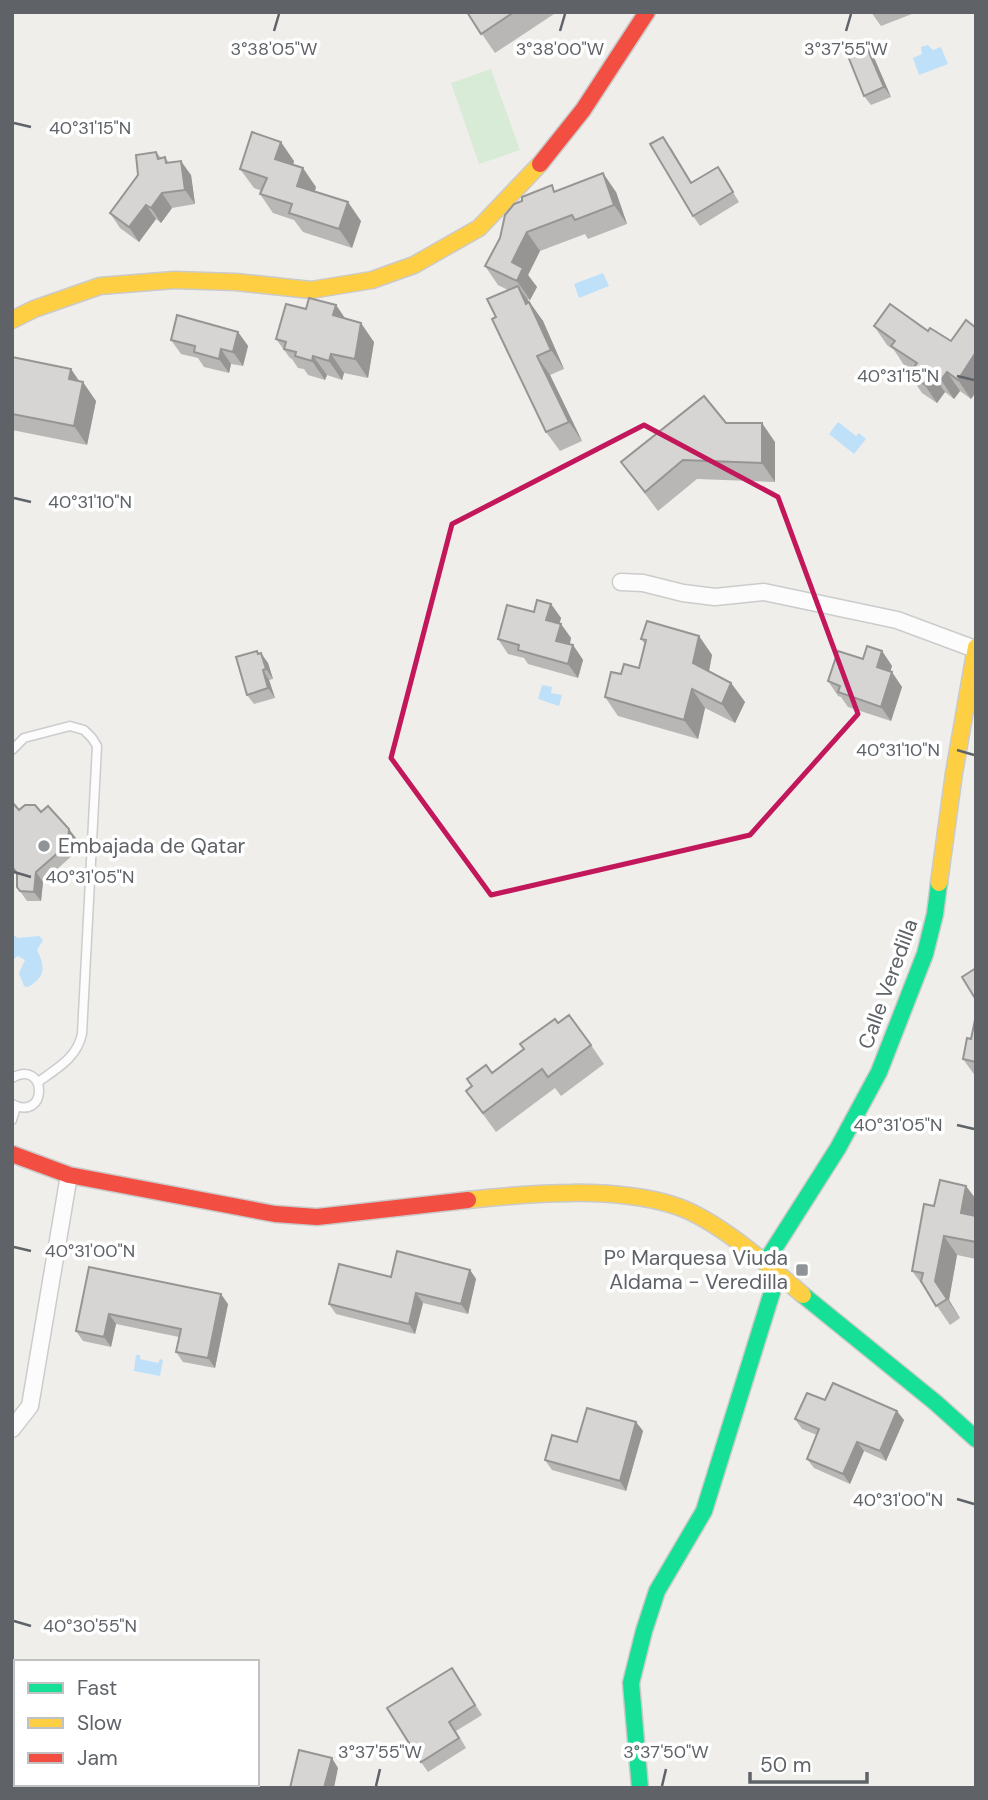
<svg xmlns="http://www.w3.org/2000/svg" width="988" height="1800" font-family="'DM Sans',sans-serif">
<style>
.green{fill:#d8ebd6}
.water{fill:#bfe0f9}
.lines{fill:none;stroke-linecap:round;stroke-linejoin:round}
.lane-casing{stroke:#cbcccc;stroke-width:11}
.street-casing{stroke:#cbcccc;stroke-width:19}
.fast-casing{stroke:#cacacb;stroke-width:19}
.slow-casing{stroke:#cacacb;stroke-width:19}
.jam-casing{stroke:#cacacb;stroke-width:19}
.lane{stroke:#fdfcfc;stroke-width:8}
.street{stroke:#fdfcfc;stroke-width:16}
.fast{stroke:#16e098;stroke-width:16}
.slow{stroke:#ffcf43;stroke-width:16}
.jam{stroke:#f24e42;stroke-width:16}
.wall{fill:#b8b7b5}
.shaded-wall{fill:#969594}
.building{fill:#d6d5d3;stroke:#969594;stroke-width:2}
.marked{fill:none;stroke:#c2185b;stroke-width:5;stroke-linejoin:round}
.ticks{fill:none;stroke:#5f6368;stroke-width:2.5}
.poi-dot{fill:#919496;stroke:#fff;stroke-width:2.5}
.labels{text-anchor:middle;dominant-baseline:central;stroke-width:7;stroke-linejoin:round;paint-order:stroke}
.poi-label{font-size:21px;fill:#5f6368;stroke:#fff;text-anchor:start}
.street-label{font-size:21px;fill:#5f6368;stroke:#fff}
.ticks-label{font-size:18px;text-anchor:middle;fill:#5f6368;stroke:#fff;stroke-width:7;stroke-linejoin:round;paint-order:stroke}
</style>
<rect width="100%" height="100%" fill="#efeeea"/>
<path class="green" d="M491 69 520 150 479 164 451 83Z"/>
<g class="water">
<path d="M928 45 933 50 941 47 948 64 919 75 913 58 922 54 921 47Z"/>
<path d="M603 273 609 286 579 298 574 284Z"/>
<path d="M838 422 856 436 859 433 866 439 854 454 829 434Z"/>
<path d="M542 685 552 687 551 693 562 695 559 706 538 699Z"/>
<path d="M12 934 18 938 39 936 43 940 37 950C46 968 45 977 28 987L24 986 19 973 25 960 18 956 12 960Z"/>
<path d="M136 1355H140V1359L158 1363 160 1359 163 1360 160 1376 134 1371Z"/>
</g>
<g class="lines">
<defs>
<g id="lane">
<path d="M12 750 24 738 70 726 84 730 92 738 97 746 82 1034C77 1058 56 1069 38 1082"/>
<path d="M12 1078C48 1058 48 1123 12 1104"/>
<path d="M12 1120 16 1107"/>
</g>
<g id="street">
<path d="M621 582 643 583 683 593 715 597 764 592 897 620 975 649"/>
<path d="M12 1429 30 1406 69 1175"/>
</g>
<g id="fast">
<path d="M765 1263 838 1148 879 1072 925 954 935 914 939 883"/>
<path d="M803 1295 936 1403 976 1439"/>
<path d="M640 1788 631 1683 644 1631 657 1591 704 1511 778 1273"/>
</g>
<g id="slow">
<path d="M12 320 34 309 100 286 174 280 236 282 311 290 372 280 414 265 479 228 540 164"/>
<path d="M939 883 954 773 976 647"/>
<path d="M468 1200C532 1193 615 1186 676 1206 718 1220 769 1266 803 1295"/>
</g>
<g id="jam">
<path d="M540 164 583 110 647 12"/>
<path d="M12 1154 69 1175 275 1214 317 1217 468 1200"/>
</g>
</defs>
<use href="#lane" class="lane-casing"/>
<use href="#street" class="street-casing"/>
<use href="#fast" class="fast-casing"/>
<use href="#slow" class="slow-casing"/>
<use href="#jam" class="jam-casing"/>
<use href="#lane" class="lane"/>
<use href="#street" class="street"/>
<use href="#fast" class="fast"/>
<use href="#slow" class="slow"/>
<use href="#jam" class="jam"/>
</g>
<g class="wall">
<path d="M467 12H557L495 53Z"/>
<path d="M871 12H917L881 26Z"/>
<path d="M872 53 891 97 871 105 864 96Z"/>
<path d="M670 146 692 183 724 177 739 202 700 226 693 216Z"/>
<path d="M156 152 161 158 165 157 169 163 191 175 195 204 172 208 161 223 156 219 139 242 120 228 110 213Z"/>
<path d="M294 161 293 165 316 187 315 191 361 221 352 248 303 232 294 220 273 213 260 194 262 191 254 188 240 169Z"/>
<path d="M556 191 616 192 627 224 588 239 585 234 540 251 528 275 537 287 530 300 527 299 543 321 564 369 550 375 582 441 560 451 546 432 496 317 508 290 498 285 485 266Z"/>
<path d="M336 305 345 319 374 342 368 378 344 373 342 380 327 375 325 380 308 375 304 369 298 368 292 359 290 358 276 339 306 309Z"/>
<path d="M874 326 928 331 951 341 976 328V392L971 399 960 391 954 399 945 392 937 403 922 393 909 374 912 370 904 365 894 350 887 345Z"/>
<path d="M238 332 248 346 243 366 231 364 229 373 204 367 198 358 181 354 171 340Z"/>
<path d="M12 357 79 381 96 401 87 445 12 430Z"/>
<path d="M726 423 775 442V482L697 479 658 511 621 462Z"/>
<path d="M551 604 561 618 560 623 571 638 570 644 573 645 583 660 578 678 528 664 524 658 508 654 498 639 534 612Z"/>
<path d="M699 636 712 655 709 671 731 683 745 702 735 723 705 708 698 739 618 716 605 697 621 674 639 668 645 644 641 639Z"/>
<path d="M257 651 268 663 273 679 269 680 275 698 254 704 247 695Z"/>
<path d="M882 651 892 666 890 672 902 687 891 721 848 707 841 697 838 696 828 681 863 659Z"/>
<path d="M12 802 19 810 41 812 76 838 75 853 43 882 41 901H27L17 887V875L12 869Z"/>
<path d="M976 1015V1077L963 1059 971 1039Z"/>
<path d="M558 1023 591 1045 604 1064 561 1096 555 1088 496 1132 466 1091 524 1049Z"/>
<path d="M976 1199V1259L957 1255 949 1300 960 1318 950 1325 926 1290 912 1271 934 1206Z"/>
<path d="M89 1267 228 1304 215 1368 183 1362 176 1352 179 1337 116 1324 111 1347 83 1341 76 1331Z"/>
<path d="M470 1270 476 1279 468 1314 423 1303 415 1334 336 1314 329 1304 391 1277Z"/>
<path d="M825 1400 904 1420 886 1461 864 1451 850 1484 814 1468 807 1459 817 1435 802 1429 795 1419Z"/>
<path d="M636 1422 643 1431 626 1491 552 1470 545 1460 577 1442Z"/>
<path d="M452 1668 482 1715 456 1731 466 1748 428 1772 421 1762Z"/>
</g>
<g class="shaded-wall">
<path d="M865 43 872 53 891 97 884 87Z"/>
<path d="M281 142 294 161 289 178 275 159Z"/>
<path d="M181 161 191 175 195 204 185 190Z"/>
<path d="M303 168 316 187 310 205 297 186Z"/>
<path d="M603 173 616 192 627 224 614 205Z"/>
<path d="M162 193 172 208 161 223 151 208Z"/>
<path d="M348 202 361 221 352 248 339 229Z"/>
<path d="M146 205 156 219 139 242 129 227Z"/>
<path d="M527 232 540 251 528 275 537 287 530 300 517 281 512 262Z"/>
<path d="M518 286 543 321 564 369 551 350 526 304Z"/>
<path d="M336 305 349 324 333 315Z"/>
<path d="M361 323 374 342 368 378 355 359Z"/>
<path d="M238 332 248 346 243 366 233 352Z"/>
<path d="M221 349 231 364 229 373 219 359Z"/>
<path d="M976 352V392L971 399 958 380Z"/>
<path d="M331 354 344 373 342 380 329 361Z"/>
<path d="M313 356 327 375 325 380 312 361Z"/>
<path d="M537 356 550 375 582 441 569 422Z"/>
<path d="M71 369 82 385 83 382 96 401 87 445 74 426 69 379Z"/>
<path d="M947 372 960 391 954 399 941 380Z"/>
<path d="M931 373 945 392 937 403 924 384Z"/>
<path d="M762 423 775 442V482L762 463Z"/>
<path d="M551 604 561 618 556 634 546 620Z"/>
<path d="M561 624 571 638 567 655 556 641Z"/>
<path d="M699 636 712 655 707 682 693 663Z"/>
<path d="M573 645 583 660 578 678 568 664Z"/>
<path d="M257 651 263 659 261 653 268 663 273 679 266 669Z"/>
<path d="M882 651 892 666 887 682 877 667Z"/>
<path d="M263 670 269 680 275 698 268 688Z"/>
<path d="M892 672 902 687 891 721 881 707Z"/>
<path d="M731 683 745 702 735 723 722 704Z"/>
<path d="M692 689 705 708 698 739 684 720Z"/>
<path d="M69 829 76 838 75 853 68 844Z"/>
<path d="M36 872 43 882 41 901 34 892Z"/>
<path d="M966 1186 976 1199V1224L961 1213Z"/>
<path d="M944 1236 957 1255 949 1300 960 1318 935 1281Z"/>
<path d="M470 1270 476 1279 468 1314 461 1304Z"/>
<path d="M416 1293 423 1303 415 1334 409 1324Z"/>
<path d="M221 1294 228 1304 215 1368 208 1358Z"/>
<path d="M109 1314 116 1324 111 1347 104 1337Z"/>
<path d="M897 1411 904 1420 886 1461 880 1451Z"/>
<path d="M636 1422 643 1431 626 1491 620 1481Z"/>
<path d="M857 1442 864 1451 850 1484 843 1474Z"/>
<path d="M332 1758 338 1768 334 1788H324Z"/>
</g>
<g class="building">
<path d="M467 12H514L481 34Z"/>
<path d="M865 43 884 87 864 96 846 51Z"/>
<path d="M252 132 281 142 275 159 303 168 297 186 348 202 339 229 289 213 292 204 260 194 267 178 240 169Z"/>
<path d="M663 137 691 183 718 167 733 192 693 216 650 144Z"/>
<path d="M156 152 158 159 165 157 166 163 181 161 185 190 162 193 151 208 146 205 129 227 110 213 138 175 136 155Z"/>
<path d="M603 173 614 205 575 220 572 215 527 232 512 262 523 268 517 281 485 266 500 238 505 215 514 204 522 201V197L552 185 554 192Z"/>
<path d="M518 286 526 304 529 302 551 350 537 356 569 422 546 432 492 319 496 317 487 299Z"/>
<path d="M309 298 336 305 333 315 361 323 355 359 331 354 329 361 313 356 312 361 295 356 296 352 284 349 286 342 276 339 286 304 306 309Z"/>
<path d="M890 304 928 331 930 328 951 341 966 320 976 328V352L958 380 947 372 941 380 931 373 924 384 909 374 917 363 891 346 895 341 874 326Z"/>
<path d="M177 315 238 332 233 352 221 349 219 359 194 352 195 346 171 340Z"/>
<path d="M12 357 71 369 69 379 83 382 74 426 12 414Z"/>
<path d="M704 396 726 423H762V463L683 460 645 492 621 462Z"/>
<path d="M537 600 551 604 546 620 561 624 556 641 573 645 568 664 518 650 519 645 498 639 507 605 534 612Z"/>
<path d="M647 621 699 636 693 663 731 683 722 704 692 689 684 720 605 697 611 672 621 674 624 664 639 668 646 640 641 639Z"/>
<path d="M867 646 882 651 877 667 892 672 881 707 838 692 840 686 828 681 838 651 863 659Z"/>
<path d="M257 651 258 654 261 653 266 669 263 670 268 688 247 695 236 657Z"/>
<path d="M12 802 19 810 25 805H35L41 812 48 806 69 829 68 844 36 872 34 892 20 891 17 887V873L12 867Z"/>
<path d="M976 968V1000L962 977Z"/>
<path d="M569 1015 591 1045 548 1077 542 1069 483 1113 466 1091 472 1086 467 1079 486 1065 492 1073 524 1049 520 1044 555 1019 558 1023Z"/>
<path d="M976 1015V1062L963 1059 967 1038 971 1039Z"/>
<path d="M940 1180 966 1186 961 1213 976 1216V1242L944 1236 935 1281 947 1299 936 1306 921 1281 923 1273 912 1271 924 1204 934 1206Z"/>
<path d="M397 1251 470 1270 461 1304 416 1293 409 1324 329 1304 339 1264 391 1277Z"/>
<path d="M89 1267 221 1294 208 1358 176 1352 181 1329 109 1314 104 1337 76 1331Z"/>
<path d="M833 1383 897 1411 880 1451 857 1442 843 1474 807 1459 819 1429 795 1419 807 1393 825 1400Z"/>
<path d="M587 1408 636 1422 620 1481 545 1460 552 1435 577 1442Z"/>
<path d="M452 1668 475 1705 449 1722 459 1738 421 1762 387 1708Z"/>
<path d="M299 1750 332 1758 324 1788H290Z"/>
</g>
<path class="marked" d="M644 425 778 497 858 714 750 835 491 895 391 758 452 524Z"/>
<path class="ticks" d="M274 31 279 14M560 31 565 14M846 31 851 14M14 123 31 127M957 376 974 380M14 498 31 502M957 750 974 755M14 872 31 877M957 1125 974 1129M14 1247 31 1251M957 1499 974 1504M14 1621 31 1626M376 1786 380 1769M662 1786 666 1769"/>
<g class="poi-dot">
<circle cx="44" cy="846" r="7"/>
<rect x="795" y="1263" width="14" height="14" rx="3.5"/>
</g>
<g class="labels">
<g class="poi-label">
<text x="58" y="846">Embajada de Qatar</text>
<text x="788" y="1258" text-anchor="end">Pº Marquesa Viuda<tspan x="788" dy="24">Aldama - Veredilla</tspan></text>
</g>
<g class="street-label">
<text transform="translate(888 984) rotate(-70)">Calle Veredilla</text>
</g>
</g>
<g class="ticks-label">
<text x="560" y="55">3°38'00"W</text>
<text x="846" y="55">3°37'55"W</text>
<text x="274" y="55">3°38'05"W</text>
<text x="90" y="134">40°31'15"N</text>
<text x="898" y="382">40°31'15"N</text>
<text x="90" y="508">40°31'10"N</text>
<text x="898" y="756">40°31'10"N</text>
<text x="90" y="883">40°31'05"N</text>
<text x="898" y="1131">40°31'05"N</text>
<text x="90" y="1257">40°31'00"N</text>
<text x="898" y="1506">40°31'00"N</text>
<text x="90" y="1632">40°30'55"N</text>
<text x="380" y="1758">3°37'55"W</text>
<text x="666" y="1758">3°37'50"W</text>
</g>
<rect width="988" height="1800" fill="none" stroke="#5f6368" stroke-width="28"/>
<rect x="14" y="1660" width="245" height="126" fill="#ffffff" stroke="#bfc1c3" stroke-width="2"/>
<rect x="28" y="1683" width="35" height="10" fill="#16e098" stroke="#bfc1c3" stroke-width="2"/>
<text x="77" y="1695" font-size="21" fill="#5f6368">Fast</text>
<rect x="28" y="1718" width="35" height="10" fill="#ffcf43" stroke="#bfc1c3" stroke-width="2"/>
<text x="77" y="1730" font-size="21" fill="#5f6368">Slow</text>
<rect x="28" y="1753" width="35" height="10" fill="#f24e42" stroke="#bfc1c3" stroke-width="2"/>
<text x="77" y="1765" font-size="21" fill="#5f6368">Jam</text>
<path d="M750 1772v10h117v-10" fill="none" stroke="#5f6368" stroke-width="3.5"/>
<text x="760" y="1772" font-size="21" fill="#5f6368" stroke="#ffffff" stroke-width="5" paint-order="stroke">50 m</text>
</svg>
